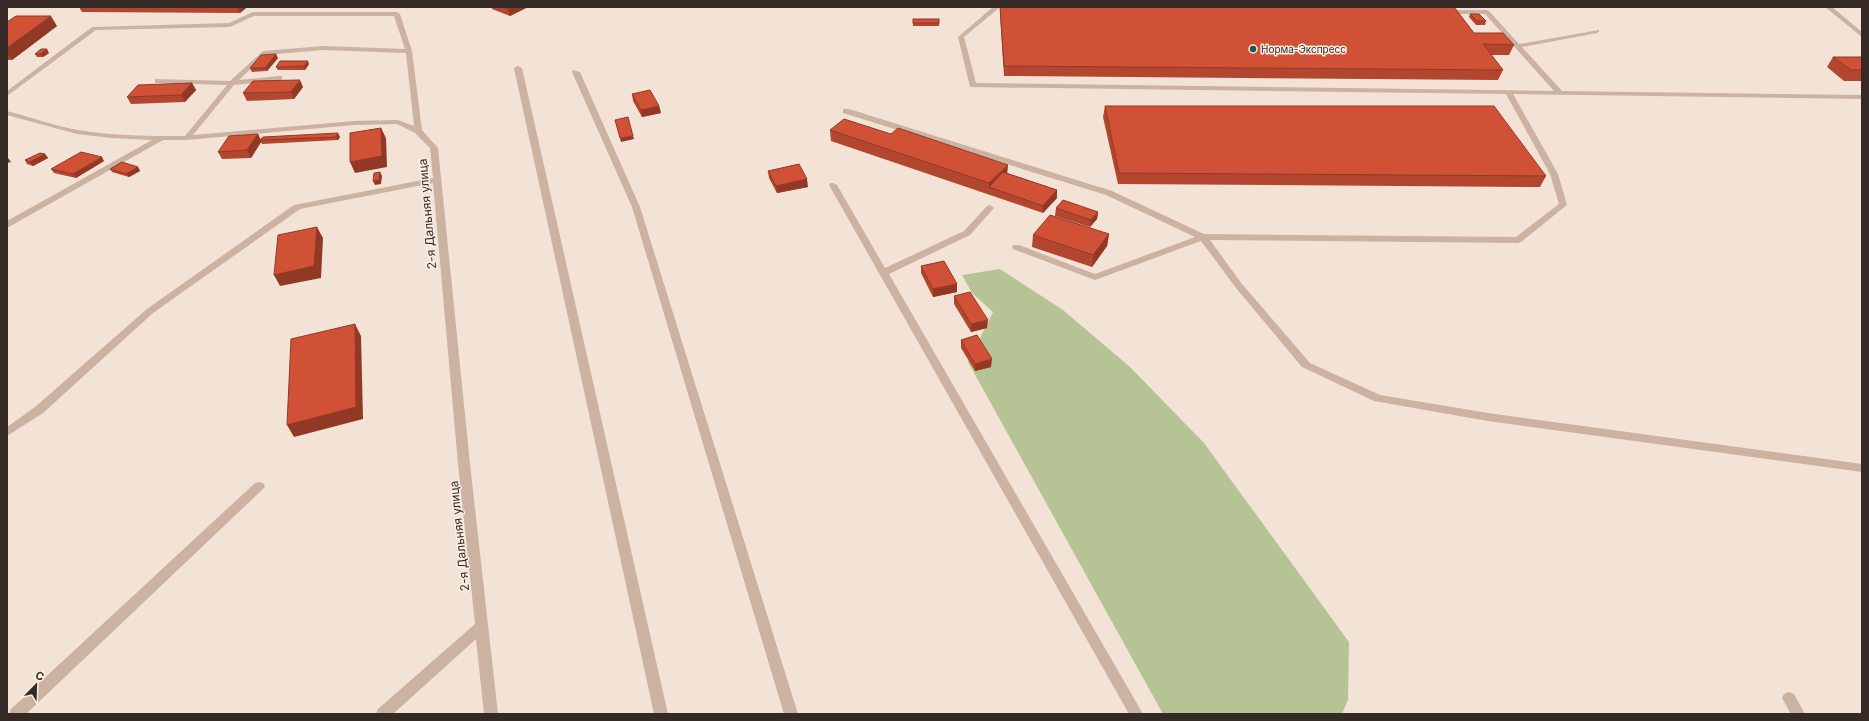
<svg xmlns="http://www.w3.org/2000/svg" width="1869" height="721" font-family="Inter,sans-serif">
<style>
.green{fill:#b6c395}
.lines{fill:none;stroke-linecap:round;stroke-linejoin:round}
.minor{fill:#cbb2a1;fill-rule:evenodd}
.wall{fill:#b3462e}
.shaded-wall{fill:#923926}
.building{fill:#d05136;stroke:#923926}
.poi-dot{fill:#175959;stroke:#faeee2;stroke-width:1.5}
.labels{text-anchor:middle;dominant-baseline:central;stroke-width:3;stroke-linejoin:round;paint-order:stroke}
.far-poi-label{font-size:10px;fill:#352925;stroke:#faeee2;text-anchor:start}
.street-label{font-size:12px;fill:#352925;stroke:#faeee2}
</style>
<rect width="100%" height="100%" fill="#f3e3d6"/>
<path class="green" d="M1000 269 1063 310 1130 367 1204 443 1349 642 1348 700 1342 714H1163L968 362 993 312 972 293 962 275Z"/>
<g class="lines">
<g class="minor">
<path d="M993 7H1000L964 37 976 83 1554 91 1485 14H1444L1441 12 1444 10H1487L1489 11 1519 44 1599 30V32L1597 33 1522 47 1562 91 1862 95V99L1513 94 1558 174 1567 205 1521 242 1518 243 1210 240 1242 284 1310 363 1380 395 1488 413 1862 464V472L1488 421 1374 401 1302 367 1236 288 1201 241 1095 280 1013 249 1012 247 1013 245H1019L1095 274 1195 237 1106 195 843 113V109H849L1112 191 1204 234 1516 237 1559 204 1550 174 1506 94 970 87 958 37Z"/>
<path d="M1825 7H1832L1862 32V37Z"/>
<path d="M253 12H397L400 14 412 51 422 130 438 148 470 464 498 714H484L476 639 393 714H376L378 709 475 624 458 464 433 183 300 209 153 313 43 413 7 436V427L35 407 147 309 294 205 433 178 430 148 415 133 397 124 354 125 187 140H163L7 228V221L152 140 111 138 77 134 7 115V111C31 117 54 126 78 130 113 136 149 136 185 136L227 85 158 83H155V79L230 81 263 51 323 46 405 49 394 16H254L230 27 96 30 7 96V91L92 27 229 23ZM323 50 406 53 414 126 398 120 354 121 193 135 234 85 282 80V76H279L239 80 265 55Z"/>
<path d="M518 66 522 68 668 714H654L514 68Z"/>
<path d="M573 70 580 72 640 207 798 714H784L632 207 572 72Z"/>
<path d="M830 183H833L837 185 885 268 964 231 987 206 990 205 994 208 970 235 889 274 1143 714H1129L829 185Z"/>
<path d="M259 482 263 483 265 486 263 489 26 714H9L11 709 255 483Z"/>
<path d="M1789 692 1794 694 1805 714H1791L1782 698 1784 694Z"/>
</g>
</g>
<g class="wall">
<path d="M79 7H245L246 8 240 13 82 12Z"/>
<path d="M492 7H528L510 16 492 9Z"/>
<path d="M1000 7H1454L1474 33 1514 45 1509 55H1491L1503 70 1498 80 1004 76 1000 14Z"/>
<path d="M1470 14 1486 21 1485 25H1476L1469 17Z"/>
<rect x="913" y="19" width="26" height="7"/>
<path d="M7 22 57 26 12 60H7Z"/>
<path d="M49 53 43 57H37L35 54Z"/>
<path d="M1833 57H1862V81H1844L1827 67Z"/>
<path d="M278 58 267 71 252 72 250 68Z"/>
<path d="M309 64 305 70H278L276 67Z"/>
<path d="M192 83 196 90 185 102 131 104 127 97Z"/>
<path d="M303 87 294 99 247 101 243 93Z"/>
<path d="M632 94 659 106 661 113 642 117 633 101Z"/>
<path d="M1105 106 1546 176 1540 187 1118 184 1103 117Z"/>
<path d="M830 130 1007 174 1057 190V198L1043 213 831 141Z"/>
<path d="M258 134 261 140 263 137H340L338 140 262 144 261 142 251 158 222 159 218 152Z"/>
<path d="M45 154 48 158 33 166 27 164 25 160Z"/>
<path d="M104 161 76 178 54 173 51 169Z"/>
<path d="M138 167 140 171 129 177 112 172 110 169Z"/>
<path d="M768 171 808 187 777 193 769 178Z"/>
<path d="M1056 208 1098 212 1097 219 1090 227 1055 216Z"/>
<path d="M1109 234 1107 246 1092 267 1032 247 1033 235Z"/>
<path d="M921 266 957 292 933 297 921 273Z"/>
<path d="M954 296 987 328 971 332 954 304Z"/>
<path d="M961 340 991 367 975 371 961 348Z"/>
</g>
<g class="shaded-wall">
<path d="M237 7H245L246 8 240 13Z"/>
<path d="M512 7H528L510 16 508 9Z"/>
<path d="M51 16 57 26 12 60 7 53V48Z"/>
<path d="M47 49 49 53 43 57 41 54Z"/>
<path d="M276 54 278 58 267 71 265 68Z"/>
<path d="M308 61 309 64 305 70 304 66Z"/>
<path d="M300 80 303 87 294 99 291 92Z"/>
<path d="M192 83 196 90 185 102 181 95Z"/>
<path d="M659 106 661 113 642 117 641 110Z"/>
<path d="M381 128 386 138 387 167 355 173 350 162Z"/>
<path d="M338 133 340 137 338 140 336 137Z"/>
<path d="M258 134 261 142 251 158 247 150Z"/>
<path d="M633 136 634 139 621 142 620 138Z"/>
<path d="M45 154 48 158 33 166 30 162Z"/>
<path d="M102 157 104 161 76 178 73 174Z"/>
<path d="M7 158H8L11 162 7 163Z"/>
<path d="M1008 165 1007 176 989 187V183Z"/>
<path d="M138 167 140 171 129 177 126 174Z"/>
<path d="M380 172 382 176 381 184 375 185 373 181Z"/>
<path d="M807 179 808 187 777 193 776 186Z"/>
<path d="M1057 190V198L1043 213V206Z"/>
<path d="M1098 212 1097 219 1090 227 1091 220Z"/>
<path d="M317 227 323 238 321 278 280 286 274 275Z"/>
<path d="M1109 234 1107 246 1092 267 1093 255Z"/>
<path d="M957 284V292L933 297V289Z"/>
<path d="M988 320 987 328 971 332V324Z"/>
<path d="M355 324 361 336 363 419 294 437 287 425Z"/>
<path d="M992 359 991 367 975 371V364Z"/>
</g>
<g class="building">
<path d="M503 7H512L508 9Z"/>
<path d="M1000 7H1454L1474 33H1503L1514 45 1483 44 1503 70 1004 66Z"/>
<path d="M1470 14H1479L1486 21H1477Z"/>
<path d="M16 16H51L7 48V22Z"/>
<rect x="913" y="19" width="26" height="4"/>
<path d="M41 49H47L41 54H35Z"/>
<path d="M276 54 265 68H250L261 55Z"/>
<path d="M1833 57H1862V70H1851Z"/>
<path d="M280 61H308L304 66 276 67Z"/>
<path d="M300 80 291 92 243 93 253 81Z"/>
<path d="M192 83 181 95 127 97 138 85Z"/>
<path d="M650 90 659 106 641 110 632 94Z"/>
<path d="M1105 106H1494L1546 176 1119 173Z"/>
<path d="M628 117 633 136 620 138 615 120Z"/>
<path d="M844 119 891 134 898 128 1008 165 989 183 830 130Z"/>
<path d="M381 128 382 156 350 162V133Z"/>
<path d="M338 133 336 137 260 140 263 137Z"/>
<path d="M258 134 247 150 218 152 229 136Z"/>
<path d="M81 152 102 157 73 174 51 169Z"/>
<path d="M40 153 45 154 30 162 25 160Z"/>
<path d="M122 162 138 167 126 174 110 169Z"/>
<path d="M799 164 807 179 776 186 768 171Z"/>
<path d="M380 172 379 180 373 181 374 173Z"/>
<path d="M1003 172 1057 190 1043 206 989 187Z"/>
<path d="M1063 200 1098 212 1091 220 1056 208Z"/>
<path d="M1050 215 1109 234 1093 255 1033 235Z"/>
<path d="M317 227 314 266 274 275 278 235Z"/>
<path d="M944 261 957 284 933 289 921 266Z"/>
<path d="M970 292 988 320 971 324 954 296Z"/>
<path d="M355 324 356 407 287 425 291 339Z"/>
<path d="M977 335 992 359 975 364 961 340Z"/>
</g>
<circle class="poi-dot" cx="1253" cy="49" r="4"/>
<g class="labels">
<g class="far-poi-label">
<text x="1261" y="49">Норма-Экспресс</text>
</g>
<g class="street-label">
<text transform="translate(427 214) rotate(-95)">2-я Дальняя улица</text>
<text transform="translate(459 536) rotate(-96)">2-я Дальняя улица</text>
</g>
</g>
<rect width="1869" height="721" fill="none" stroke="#352925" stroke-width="16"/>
<g transform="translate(36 685) rotate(23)" stroke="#faeee2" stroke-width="3" paint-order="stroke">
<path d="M0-3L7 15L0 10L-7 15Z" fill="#352925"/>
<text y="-6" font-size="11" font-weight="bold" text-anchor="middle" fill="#352925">С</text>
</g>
</svg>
